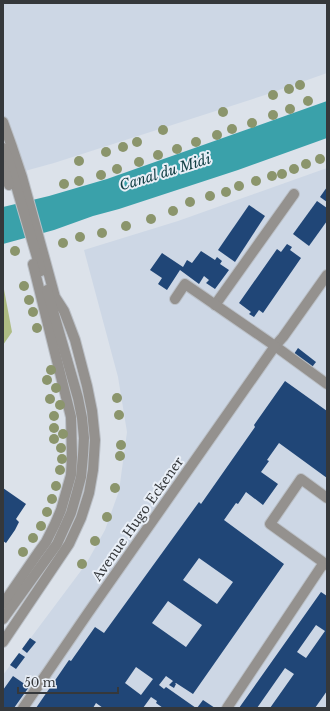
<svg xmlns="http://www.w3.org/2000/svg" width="330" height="711" font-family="'Libre Baskerville',serif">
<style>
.built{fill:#cdd7e5}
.green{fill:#aebc84}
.water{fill:#3aa1aa}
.building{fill:#204677;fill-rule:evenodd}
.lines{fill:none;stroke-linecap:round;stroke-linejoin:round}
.minor-casing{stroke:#bbc0c7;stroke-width:12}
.minor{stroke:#94918e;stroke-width:10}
.tree{fill:#8b956c}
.labels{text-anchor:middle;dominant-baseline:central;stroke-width:4;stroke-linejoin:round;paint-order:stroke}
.street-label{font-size:13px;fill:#35383b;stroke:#e9eff7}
.water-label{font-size:14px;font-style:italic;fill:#113f44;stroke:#e9eff7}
</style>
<rect width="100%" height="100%" fill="#dce2ea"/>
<g class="built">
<path d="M3 3H327V73L265 95 54 163 3 177Z"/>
<path d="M327 168V708H3V675L86 564 105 530 119 491 127 432 118 377 84 250 178 221Z"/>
</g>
<path class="green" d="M3 284 12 332 3 345Z"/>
<path class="water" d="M327 101V138L238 170 119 209 93 216 54 230 3 244V207L49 196 107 179Z"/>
<g class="building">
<path d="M327 187V202L320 197Z"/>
<path d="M317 201 327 208V221L309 246 293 234Z"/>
<path d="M249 205 265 216 235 262 218 250Z"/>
<path d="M287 244 292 247 290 250 301 258 263 313 259 310 254 317 249 314 251 312 239 303 277 249 281 252Z"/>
<path d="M201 251 215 260 217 257 222 261 220 264 229 270 215 289 206 283 209 280 204 276 199 284 180 270 167 290 158 284 162 278 150 270 162 253 183 267 187 260 192 263Z"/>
<path d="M298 348 316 362 309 371 292 357Z"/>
<path d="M285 381 327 411V478L279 443 267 460 269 461 261 472 278 484 263 505 246 492 238 504 236 503 224 520 284 564 193 694 176 683 175 684H176L174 688 169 685 173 681 166 676 159 685 164 689 166 687 196 708H163L156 703 157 701 151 697 143 708H103L96 703 93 708H36L69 660 71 661 95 627 104 633 199 502 201 504 255 427 254 425ZM199 558 233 582 217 604 183 580ZM168 601 202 625 186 647 152 623ZM136 667 153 679 141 695 125 683Z"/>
<path d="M3 488 26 504 16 519 19 522 15 530 6 543 3 541V532L4 530H3Z"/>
<path d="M321 592 327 596V691L315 708H270L294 674 285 668 257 708H239ZM316 625 325 631 306 658 297 652Z"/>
<path d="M30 638 36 642 27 653 22 649Z"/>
<path d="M19 653 25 657 16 669 10 665Z"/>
<path d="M13 676 29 687 14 708H5L3 707V699L4 698 3 697V690Z"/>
<path d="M203 700 215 708H197Z"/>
</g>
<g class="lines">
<defs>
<g id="minor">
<path d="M3 122 12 147 22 177 43 253 55 297 64 311 75 340 87 386 92 411 95 440 93 470 89 493 81 518 69 544 3 642"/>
<path d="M3 148 8 158 41 271"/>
<path d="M3 166 9 185"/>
<path d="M327 275 283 337 275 346 327 384"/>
<path d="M215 305 294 194"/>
<path d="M327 498 301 479 270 524 327 565"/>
<path d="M3 604 38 553 46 542 55 524 61 510 71 475 72 457 71 417 33 264"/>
<path d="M3 619 57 544 71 513 77 492 81 477 83 455 84 438 82 418 78 398 47 290"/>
<path d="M23 708 88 613 275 346 185 284 175 299"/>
<path d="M227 708 321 567"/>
</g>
</defs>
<use href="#minor" class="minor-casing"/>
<use href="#minor" class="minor"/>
</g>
<g class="tree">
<circle cx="300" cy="85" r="5"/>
<circle cx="289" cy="89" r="5"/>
<circle cx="273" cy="95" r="5"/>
<circle cx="308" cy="101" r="5"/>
<circle cx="290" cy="109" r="5"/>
<circle cx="223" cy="112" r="5"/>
<circle cx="273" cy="115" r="5"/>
<circle cx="252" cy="123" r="5"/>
<circle cx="232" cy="129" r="5"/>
<circle cx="163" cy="130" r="5"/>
<circle cx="217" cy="135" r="5"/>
<circle cx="137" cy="142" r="5"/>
<circle cx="196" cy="142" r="5"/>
<circle cx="123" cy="147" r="5"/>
<circle cx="177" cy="149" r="5"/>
<circle cx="106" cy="152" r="5"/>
<circle cx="158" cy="155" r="5"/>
<circle cx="320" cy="159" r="5"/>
<circle cx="79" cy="161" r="5"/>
<circle cx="139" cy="162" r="5"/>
<circle cx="306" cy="164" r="5"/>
<circle cx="117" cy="169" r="5"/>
<circle cx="294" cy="169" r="5"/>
<circle cx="282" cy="174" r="5"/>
<circle cx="101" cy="175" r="5"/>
<circle cx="272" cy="176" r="5"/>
<circle cx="79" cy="181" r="5"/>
<circle cx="256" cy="181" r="5"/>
<circle cx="64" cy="184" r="5"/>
<circle cx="239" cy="186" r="5"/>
<circle cx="226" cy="192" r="5"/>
<circle cx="210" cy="196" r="5"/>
<circle cx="190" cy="202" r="5"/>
<circle cx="173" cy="211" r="5"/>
<circle cx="151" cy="219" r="5"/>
<circle cx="126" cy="226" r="5"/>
<circle cx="102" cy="233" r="5"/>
<circle cx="80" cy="237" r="5"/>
<circle cx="63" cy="243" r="5"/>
<circle cx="15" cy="251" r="5"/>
<circle cx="24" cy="286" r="5"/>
<circle cx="29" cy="300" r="5"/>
<circle cx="33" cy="312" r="5"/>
<circle cx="37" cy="328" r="5"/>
<circle cx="51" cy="370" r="5"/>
<circle cx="47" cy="380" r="5"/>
<circle cx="56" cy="388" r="5"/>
<circle cx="117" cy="398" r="5"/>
<circle cx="50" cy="399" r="5"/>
<circle cx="60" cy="405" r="5"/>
<circle cx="119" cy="415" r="5"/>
<circle cx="54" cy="416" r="5"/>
<circle cx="54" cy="428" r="5"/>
<circle cx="63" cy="434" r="5"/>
<circle cx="54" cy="439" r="5"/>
<circle cx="121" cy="445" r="5"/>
<circle cx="61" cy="448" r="5"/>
<circle cx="120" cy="456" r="5"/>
<circle cx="62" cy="459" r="5"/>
<circle cx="60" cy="470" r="5"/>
<circle cx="56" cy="486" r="5"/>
<circle cx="115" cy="488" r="5"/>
<circle cx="52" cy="499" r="5"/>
<circle cx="47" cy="512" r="5"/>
<circle cx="107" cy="517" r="5"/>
<circle cx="41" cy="526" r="5"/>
<circle cx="33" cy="538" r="5"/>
<circle cx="95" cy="541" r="5"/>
<circle cx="23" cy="552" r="5"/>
<circle cx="82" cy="564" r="5"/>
</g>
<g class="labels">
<g class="street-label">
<text transform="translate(138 519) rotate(-55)">Avenue Hugo Eckener</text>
</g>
<g class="water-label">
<text transform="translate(165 172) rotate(-17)">Canal du Midi</text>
</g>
</g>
<rect width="330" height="711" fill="none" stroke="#35383b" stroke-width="8"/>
<path d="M18 687v6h100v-6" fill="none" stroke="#35383b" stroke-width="2"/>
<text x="24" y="687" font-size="12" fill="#35383b" stroke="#e9eff7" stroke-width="3" paint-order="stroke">50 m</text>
</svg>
